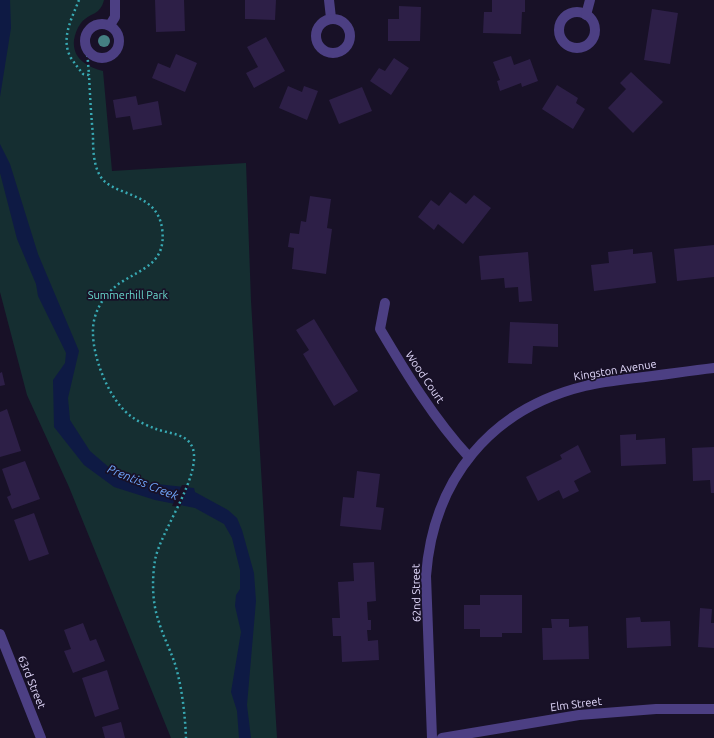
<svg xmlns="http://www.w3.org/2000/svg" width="714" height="738" font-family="Ubuntu,sans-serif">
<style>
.green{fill:#152e31}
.water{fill:#0e1a44}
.pier{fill:#181127}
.building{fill:#2d1f47}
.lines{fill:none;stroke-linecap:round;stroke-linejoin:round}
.path{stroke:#38a9b3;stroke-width:2.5;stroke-dasharray:2 3;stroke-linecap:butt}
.minor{stroke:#4c3f83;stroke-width:10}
.tree{fill:#458083}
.labels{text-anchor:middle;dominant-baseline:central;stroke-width:3.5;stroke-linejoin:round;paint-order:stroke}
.park-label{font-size:11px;fill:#69dace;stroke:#181127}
.street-label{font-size:11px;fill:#e3dafd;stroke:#181127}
.water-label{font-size:12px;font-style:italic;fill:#6ea3f7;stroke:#181127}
</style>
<rect width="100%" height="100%" fill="#181127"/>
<path class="green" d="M0 0H104C100 16 90 12 81 23 77 28 75 34 74 40 72 59 88 67 103 71L112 171 246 163 251 301 277 738H171L69 487 27 395 0 292Z"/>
<g class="water">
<path d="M0 0H10L11 28 0 97Z"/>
<path d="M0 144 10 164 38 254 79 351 68 398 70 420 90 451 111 469 147 483 194 488 195 492 228 510 237 518 242 530 254 573 256 601 247 705 251 738H239L237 711 231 692 241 632 235 606 236 595 240 589V570L232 538 224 524 195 508 155 500 114 487 84 465 54 427 53 380 65 363 66 353 38 296 36 284 17 239 0 173Z"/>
</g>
<path class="pier" d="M182 485H189L180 507 172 506Z"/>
<g class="building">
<path d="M155 0H184L185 31 156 32Z"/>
<path d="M245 0H276L275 20 245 19Z"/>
<path d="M492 0H525V12H522L521 34 483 33 484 12H492Z"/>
<path d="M399 6 421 7 420 41H388V19H399Z"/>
<path d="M652 9 678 13 670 64 644 60Z"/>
<path d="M266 37 285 71 254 88 246 73 258 67 247 47Z"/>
<path d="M176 54 197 63 185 92 152 78 158 63 170 68Z"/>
<path d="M511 56 514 65 530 59 538 81 522 87 521 83 500 91 497 81 500 80 493 62Z"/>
<path d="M394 58 409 68 391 95 370 81 379 68 385 71Z"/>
<path d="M631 72 663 102 633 133 608 108 626 89 620 83Z"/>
<path d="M557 85 578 98 576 103 585 109 573 129 542 109Z"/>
<path d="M288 86 302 92 304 86 318 91 307 120 279 108Z"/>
<path d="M362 87 372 111 339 124 329 100Z"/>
<path d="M136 96 138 105 158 101 162 125 133 130 130 116 116 118 113 100Z"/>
<path d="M450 192 466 204 474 195 491 208 463 244 438 224 434 230 418 217 431 200 439 206Z"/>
<path d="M310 196 331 199 327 228 332 229 326 274 292 269 294 248 288 247 290 233 299 234 301 221 306 222Z"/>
<path d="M714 245V277L677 281 674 249Z"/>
<path d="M633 249V254L652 252 656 283 594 291 591 265 609 263 608 252Z"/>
<path d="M528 252 532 301 519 302 518 287 505 288 504 278 481 280 479 256Z"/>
<path d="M314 319 358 391 334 406 303 354 309 350 296 330Z"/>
<path d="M510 322 558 324V347L533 346 532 364 508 363Z"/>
<path d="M2 372 5 385 0 386V373Z"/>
<path d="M7 409 21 451 0 457V412Z"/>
<path d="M636 434V440L665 438 666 464 621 466 620 435Z"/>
<path d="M578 445 591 472 574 481 579 491 563 499 559 490 538 501 526 477 562 459 560 455Z"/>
<path d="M714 447V493H711L710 480 693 481 692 448Z"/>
<path d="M25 461 40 499 12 509 7 497 11 495 2 469Z"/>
<path d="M357 471 380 474 376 507 384 508 381 530 340 526 343 497 354 498Z"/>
<path d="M34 513 49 554 29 561 14 520Z"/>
<path d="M374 562 376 601 367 602 368 620H371V630H367L368 641 378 640 379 660 342 662 341 636H333L332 618H340L338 582 354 581 353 563Z"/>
<path d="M480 595H522V633H502V637H480V629H464V605H480Z"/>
<path d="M700 608 712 609 711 623H714V648L698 647Z"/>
<path d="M640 617 641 622 670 621 671 646 627 648 626 618Z"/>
<path d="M551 619H569V627L588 626 589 659 543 660 542 628H552Z"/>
<path d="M83 623 90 641 96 639 105 661 73 673 64 651 71 649 64 630Z"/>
<path d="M107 670 119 709 95 717 82 678Z"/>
<path d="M121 722 125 738H105L102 727Z"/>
</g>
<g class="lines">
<g class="path">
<path d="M79 0C72 18 60 39 71 58 75 64 79 69 83 74L89 75C90 95 91 115 93 135 93 147 93 162 99 174 111 198 156 189 162 228 167 263 143 268 120 283 104 294 92 313 93 333 93 359 110 402 132 417 139 422 148 426 156 429 169 434 188 433 193 449 201 477 161 530 155 560 152 579 152 601 158 619 162 634 170 649 175 664 182 687 185 714 186 738"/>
<path d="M87 50 89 75"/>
</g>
<g class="minor">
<path d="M329 0 331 18"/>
<circle cx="577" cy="30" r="18"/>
<path d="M586 15 590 0"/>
<circle cx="333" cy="36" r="17"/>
<circle cx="102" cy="41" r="17"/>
<path d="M110 25 115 17V0"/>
<path d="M385 303 380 329C406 373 434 419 469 457"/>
<path d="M0 634 41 738"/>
<path d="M432 738 426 576C433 480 490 409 585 386 601 382 619 380 636 378 662 375 688 371 714 368"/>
<path d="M442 738 579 715 656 709H714"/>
</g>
</g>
<circle class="tree" cx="104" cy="41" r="6"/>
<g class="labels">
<g class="park-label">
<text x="128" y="295">Summerhill Park</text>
</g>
<g class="street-label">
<text transform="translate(615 370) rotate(-9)">Kingston Avenue</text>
<text transform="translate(425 377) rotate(56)">Wood Court</text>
<text transform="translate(416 593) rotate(-91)">62nd Street</text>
<text transform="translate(32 682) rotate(68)">63rd Street</text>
<text transform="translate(576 704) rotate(-7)">Elm Street</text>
</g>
<g class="water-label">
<text transform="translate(143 482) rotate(22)">Prentiss Creek</text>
</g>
</g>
</svg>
